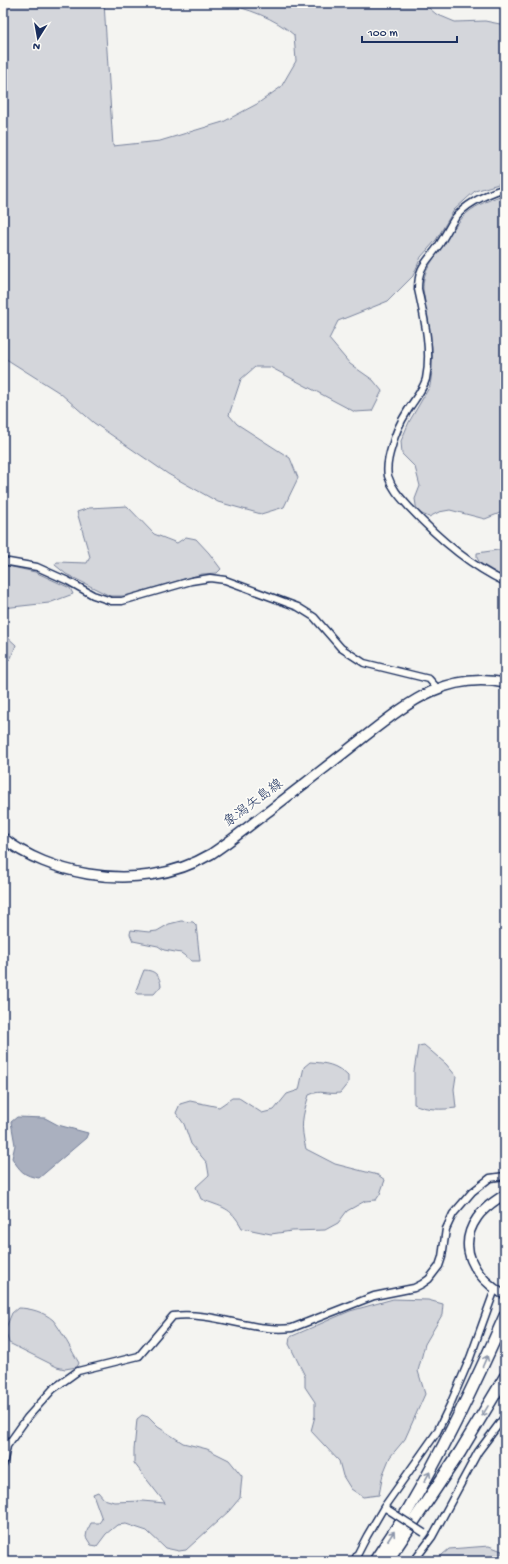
<svg xmlns="http://www.w3.org/2000/svg" width="508" height="1564" font-family="'Gochi Hand','Klee One',sans-serif">
<style>
.green{fill:#d4d6db;stroke:#78829c}
.water{fill:#aab0bf;stroke:#717c98}
.lines{fill:none;stroke-linecap:round;stroke-linejoin:round}
.street-casing{stroke:#1b2f5e;stroke-width:9}
.secondary-casing{stroke:#1b2f5e;stroke-width:11}
.primary-casing{stroke:#1b2f5e;stroke-width:12}
.highway-casing{stroke:#1b2f5e;stroke-width:14}
.street{stroke:#fdfcf7;stroke-width:6}
.secondary{stroke:#fdfcf7;stroke-width:8}
.primary{stroke:#fdfcf7;stroke-width:9}
.highway{stroke:#fdfcf7;stroke-width:11}
.street-bridge-casing{stroke:#1b2f5e;stroke-width:9;stroke-linecap:butt}
.street-bridge{stroke:#fdfcf7;stroke-width:6}
.oneway{stroke:#8c96aa}
.labels{text-anchor:middle;dominant-baseline:central;stroke-width:3.5;stroke-linejoin:round;paint-order:stroke}
.street-label{font-size:14px;fill:#1b2f5e;stroke:#fdfcf7}
</style>
<rect width="100%" height="100%" fill="#f4f4f1"/>
<filter id="ink" filterUnits="userSpaceOnUse"><feTurbulence type="fractalNoise" baseFrequency=".025" numOctaves="2"/><feDisplacementMap in="SourceGraphic" scale="8" xChannelSelector="R" yChannelSelector="G"/><feConvolveMatrix kernelMatrix="1 2 1 2 8 2 1 2 1" color-interpolation-filters="sRGB"/></filter>
<g filter="url(#ink)">
<g class="green">
<path d="M3 3H104L113 146 160 141 223 122 257 104 281 87 296 61 294 35C275 18 247 8 221 3H423L436 14 455 22 485 21 505 25V182L475 191 454 210 436 240 421 257 413 276 388 301 338 321 329 339 350 364 373 380 382 391 372 411 355 412 270 367H255L241 379 229 415 237 424 290 458 298 478 284 507 261 514 218 502 168 474 94 423 60 393 3 357Z"/>
<path d="M505 194V511L485 519 450 510 439 512 429 517 417 512 415 499 420 486 415 467 402 454 401 441 409 422 430 386 432 372V348L423 289C423 282 424 275 428 268 436 254 455 224 467 213 478 204 492 199 505 194Z"/>
<path d="M127 506 154 534 177 543 186 537 196 539 209 553 221 569 217 573 202 574 126 596H110L66 574 55 565 57 562 87 563 90 557 77 512 89 508Z"/>
<path d="M505 549V578L480 563 477 558V553Z"/>
<path d="M3 565 35 572 70 588 73 594 49 603 3 608Z"/>
<path d="M3 633 16 645 11 658 3 666Z"/>
<path d="M181 921 193 922 196 925 200 961H192L181 953 164 950 158 946 133 941 130 934 131 930 149 932 157 931 169 924Z"/>
<path d="M144 970C155 970 160 976 161 986L154 994H137L136 990Z"/>
<path d="M424 1045 446 1064 456 1076 454 1089 456 1108C441 1110 427 1110 414 1104V1071L418 1046Z"/>
<path d="M310 1062C326 1063 336 1064 348 1076V1083L340 1093C326 1095 322 1089 309 1095 302 1118 300 1125 306 1149L335 1164 378 1175 385 1180 380 1194 376 1200 365 1201 347 1211 338 1223 325 1230 292 1231 271 1234 242 1228C230 1206 223 1208 201 1199L196 1187 209 1175 207 1163 191 1144 184 1124 176 1113 180 1104 190 1101 219 1107 232 1098H239L262 1113 274 1110 287 1094 299 1090 304 1067Z"/>
<path d="M393 1299 428 1300 443 1304 442 1315 425 1344 418 1371 425 1394 405 1439 390 1457 383 1474 379 1495 363 1497 351 1489 343 1476 339 1461 311 1431 315 1416V1402L305 1387V1376L289 1344 290 1337 350 1311Z"/>
<path d="M18 1308C30 1308 44 1312 53 1320 60 1328 73 1353 79 1363L77 1367 65 1369 57 1367 9 1343 5 1330 12 1313Z"/>
<path d="M142 1415 148 1417 158 1427 183 1443 207 1449 229 1460 242 1476 240 1498 229 1511 186 1550 179 1551 165 1548 147 1531 126 1524 117 1525 106 1534 97 1546 91 1545 86 1537 87 1531 91 1523H99L102 1519 93 1494 98 1492 104 1499 114 1502 142 1501 165 1503 134 1463V1450L137 1419Z"/>
<path d="M489 1546 502 1551 505 1561H435L449 1549Z"/>
</g>
<path class="water" d="M17 1117 45 1118 58 1125 88 1133 86 1138 39 1178C24 1176 20 1171 12 1158L15 1145 11 1122Z"/>
<g class="lines">
<defs>
<g id="street">
<path d="M505 188C487 194 466 203 455 218 449 227 445 236 439 245 427 262 418 266 418 289 424 317 432 349 426 379 423 390 414 400 408 410 401 421 395 433 392 446 389 455 386 466 388 476 392 489 401 498 410 508 437 537 469 565 505 582"/>
<path d="M3 561 37 567 68 581 93 595 111 601H122L191 581 210 578 225 580 298 607 314 617 341 648 364 663 429 679 437 688"/>
<path d="M3 1465 7 1446 27 1418 53 1389 78 1371 139 1356 173 1316C214 1311 253 1333 292 1328L374 1296 414 1288 422 1284 429 1279 439 1266 442 1257 446 1229 453 1214 472 1192 490 1178 505 1176"/>
<path d="M354 1561 367 1536 384 1507 437 1432 450 1405 470 1358 495 1289"/>
<path d="M414 1561 432 1537 478 1452 505 1416"/>
</g>
<path id="secondary" d="M501 1293C475 1276 456 1248 477 1218 483 1208 495 1201 505 1194"/>
<path id="primary" d="M3 838C26 857 59 869 88 874 129 881 174 876 211 854 231 841 250 825 269 811 301 786 333 762 364 737 408 703 446 671 505 683"/>
<g id="highway">
<path d="M375 1561C386 1544 398 1527 408 1510 445 1447 476 1382 505 1316"/>
<path d="M387 1561 460 1452 505 1377"/>
</g>
</defs>
<use href="#street" class="street-casing"/>
<use href="#secondary" class="secondary-casing"/>
<use href="#primary" class="primary-casing"/>
<use href="#highway" class="highway-casing"/>
<use href="#street" class="street"/>
<use href="#secondary" class="secondary"/>
<use href="#primary" class="primary"/>
<use href="#highway" class="highway"/>
<defs>
<path id="street-bridge" d="M387 1509 424 1533"/>
</defs>
<use href="#street-bridge" class="street-bridge-casing"/>
<use href="#street-bridge" class="street-bridge"/>
</g>
<defs><path id="oneway-shaft" d="M-6 0H5M1.5-3L5.5 0L1.5 3" fill="none" stroke-width="1.6" stroke-linecap="round" stroke-linejoin="round"/></defs>
<g class="oneway">
<use href="#oneway-shaft" transform="translate(485 1361) rotate(-66)"/>
<use href="#oneway-shaft" transform="translate(485 1411) rotate(121)"/>
<use href="#oneway-shaft" transform="translate(427 1477) rotate(-61)"/>
<use href="#oneway-shaft" transform="translate(391 1536) rotate(-57)"/>
</g>
</g>
<g class="labels">
<g class="street-label">
<text transform="translate(254 804) rotate(-37)">象潟矢島線</text>
</g>
</g>
<rect width="508" height="1564" fill="none" stroke="#fdfcf7" stroke-width="16"/>
<rect x="8" y="8" width="492" height="1548" fill="none" stroke="#1b2f5e" stroke-width="1.5" filter="url(#ink)"/>
<g transform="translate(38 38) rotate(191)" stroke="#fdfcf7" stroke-width="3" paint-order="stroke">
<path d="M0-3L7 15L0 10L-7 15Z" fill="#1b2f5e"/>
<text y="-6" font-size="11" font-weight="bold" text-anchor="middle" fill="#1b2f5e">N</text>
</g>
<path d="M362 36v6h95v-6" fill="none" stroke="#1b2f5e" stroke-width="2"/>
<text x="368" y="36" font-size="12" fill="#1b2f5e" stroke="#fdfcf7" stroke-width="3" paint-order="stroke">100 m</text>
</svg>
